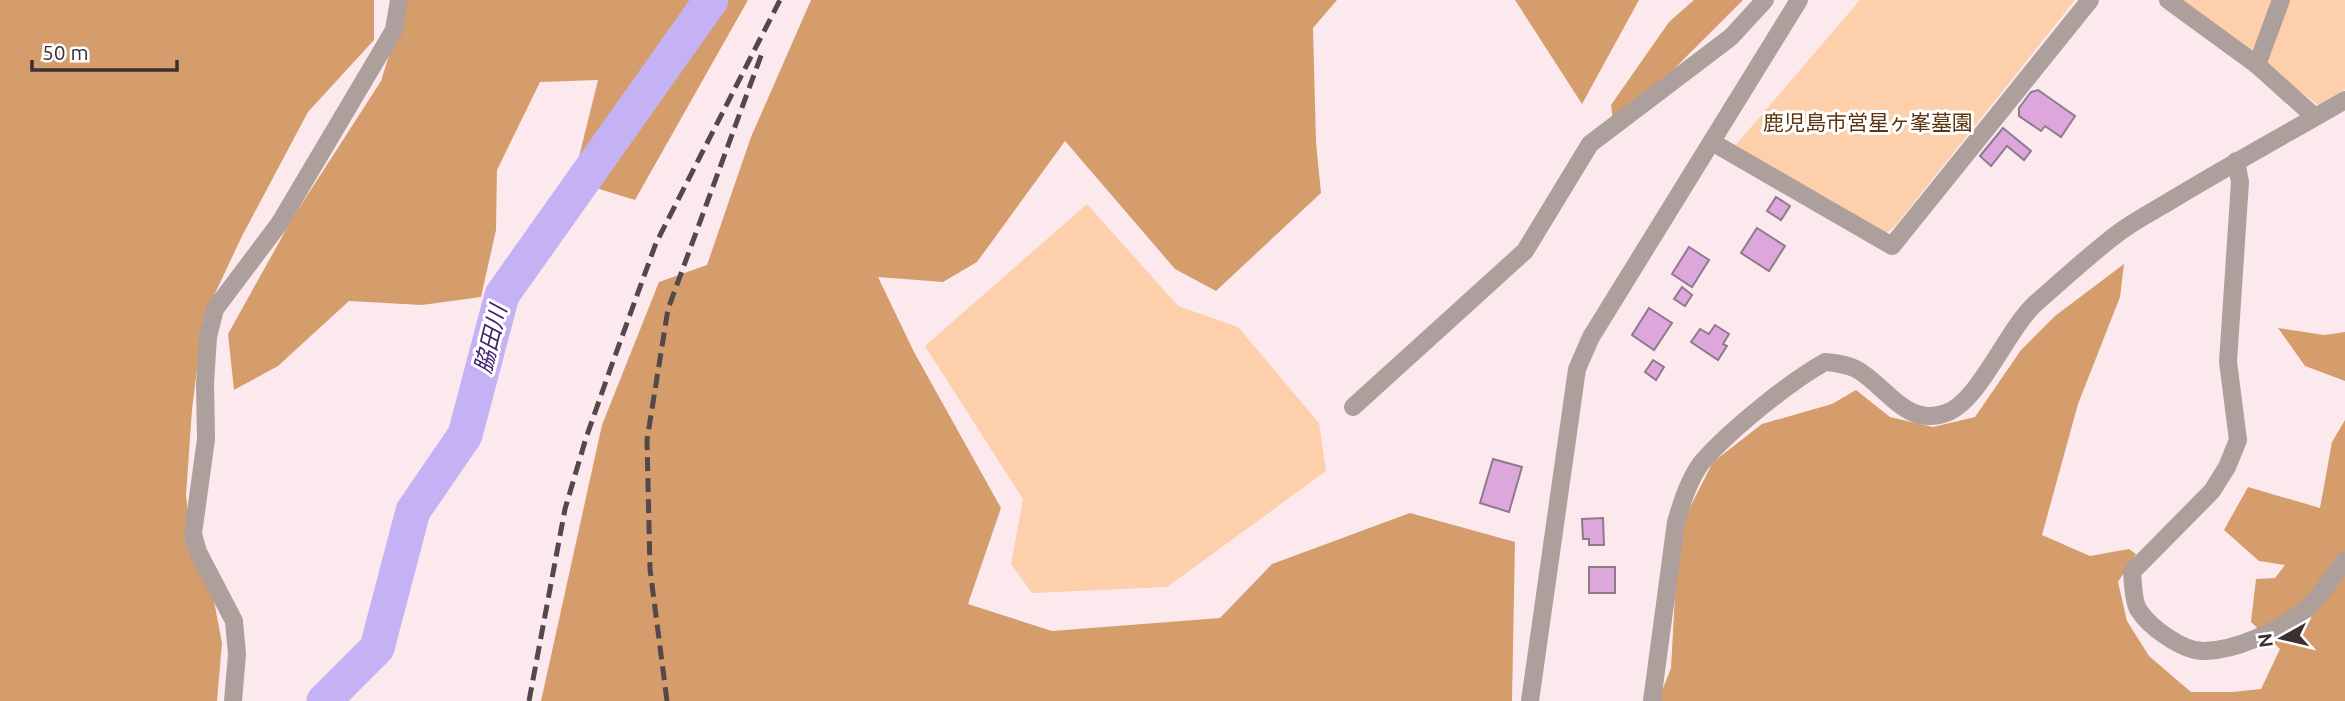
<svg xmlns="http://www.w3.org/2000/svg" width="2345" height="701" font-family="Ubuntu,'Noto Sans JP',sans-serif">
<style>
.green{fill:#fdcfaa}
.forest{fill:#d69d6c}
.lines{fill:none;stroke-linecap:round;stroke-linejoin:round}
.river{stroke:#c5b2f4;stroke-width:35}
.building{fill:#dea7db;stroke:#8e7a8d;stroke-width:2}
.minor{stroke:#ad9f9c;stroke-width:18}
.rail{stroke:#55484b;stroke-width:5;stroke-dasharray:14 7;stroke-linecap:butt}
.labels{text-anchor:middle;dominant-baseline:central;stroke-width:6;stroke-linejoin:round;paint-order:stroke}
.park-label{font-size:21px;fill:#5b350f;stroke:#fff}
.water-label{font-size:23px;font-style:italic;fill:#40236d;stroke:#fff}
</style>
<rect width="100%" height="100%" fill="#fce9ee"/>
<g class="green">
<path d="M1860 0H2075L1896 225 1884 235 1836 203 1734 147Z"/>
<path d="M2180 0H2345V89L2318 105Z"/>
<path d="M1087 204 1178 306 1238 327 1319 423 1326 471 1167 587 1032 593 1011 564 1023 499 925 346Z"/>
</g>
<g class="forest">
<path d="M0 0H374V40L308 112 242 236 203 319 192 410 186 495 193 557 213 596 222 643 217 701H0Z"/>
<path d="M402 0H748L635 200 573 181 598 80 540 82 497 170 496 230 481 297 422 305 349 301 278 366 234 390 228 334 292 219 381 81 404 7Z"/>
<path d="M811 0H1337L1313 28 1316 142 1321 193 1216 291 1175 269 1065 141 977 262 943 282 878 277 914 352 1001 508 968 604 1052 631 1220 618 1272 564 1410 513 1515 542 1512 701H541L602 425 659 282 707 265 751 137Z"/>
<path d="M1515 0H1639L1582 104Z"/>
<path d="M1694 0H1743L1614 129 1611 105 1669 22Z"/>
<path d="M2124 264 2120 297 2078 404 2042 535 2090 556 2129 549 2136 554 2118 582 2127 621 2149 656 2191 692H2232L2261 689 2280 649 2251 622 2256 579 2275 578 2285 565 2259 561 2224 530 2248 487 2320 508 2332 442 2345 420V701H1658L1671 668 1676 577 1686 515 1713 462 1762 424 1832 404 1856 390 1890 417 1933 427 1975 417 2021 350 2055 316Z"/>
<path d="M2278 328 2324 335 2345 332V381L2305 366Z"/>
</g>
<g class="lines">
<path class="river" d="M324 701 377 648 413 511 465 435 502 295 711 0"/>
</g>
<g class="building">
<path d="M2038 90 2075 116 2061 137 2045 126 2041 131 2019 116V108L2031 92Z"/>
<path d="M2003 128 2031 151 2024 160 2007 146 1991 166 1980 156Z"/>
<path d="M1776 197 1790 206 1781 220 1767 211Z"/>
<path d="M1757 228 1785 246 1769 271 1741 253Z"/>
<path d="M1689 247 1709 260 1692 287 1672 274Z"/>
<path d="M1682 287 1692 295 1685 306 1674 299Z"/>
<path d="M1649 308 1672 323 1654 350 1632 335Z"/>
<path d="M1715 325 1729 334 1723 344 1727 346 1718 360 1691 342 1700 329 1709 334Z"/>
<path d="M1653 360 1664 367 1656 380 1645 372Z"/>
<path d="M1493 459 1522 467 1509 512 1480 503Z"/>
<path d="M1603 518 1604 545H1589V539H1583L1582 519Z"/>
<rect x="1589" y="567" width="26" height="26"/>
</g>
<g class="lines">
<g class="minor">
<path d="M2168 0 2257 65 2315 117"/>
<path d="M2257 65 2281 0"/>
<path d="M1712 142 1892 246 2090 0"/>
<path d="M2236 161 2240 182 2228 362 2238 440 2227 467 2212 491 2132 572C2133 582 2133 600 2138 609 2149 627 2183 652 2205 651 2237 650 2274 632 2300 614 2319 599 2331 579 2345 560"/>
<path d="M1353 407 1525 251 1590 144 1731 37 1765 0"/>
<path d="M233 701 237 654 234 621 198 552 193 534 206 439 205 384 208 337 215 309 279 224 394 30 399 0"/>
<path d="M1530 701 1577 369 1591 337 1799 0"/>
<path d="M1652 701 1676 522C1682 502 1689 479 1702 462 1730 430 1788 383 1825 362 1835 363 1846 364 1856 369 1885 384 1905 428 1946 413 1979 402 2007 329 2036 303 2064 279 2091 253 2121 231 2138 219 2157 209 2175 198 2231 164 2288 133 2345 100"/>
</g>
<g class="rail">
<path d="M529 701 565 509 586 438 611 367 656 243 780 0"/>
<path d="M667 701 650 569 647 440 668 309 762 53"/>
</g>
</g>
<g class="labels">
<g class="park-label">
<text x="1868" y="122">鹿児島市営星ヶ峯墓園</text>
</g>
<g class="water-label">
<text transform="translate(490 339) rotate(-76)">脇田川</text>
</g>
</g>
<g transform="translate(2282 638) rotate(262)" stroke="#ffffff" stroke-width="5" paint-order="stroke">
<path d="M0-5L12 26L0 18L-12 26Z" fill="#3b2f32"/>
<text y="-10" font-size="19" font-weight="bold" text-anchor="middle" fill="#3b2f32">N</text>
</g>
<path d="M32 60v10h145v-10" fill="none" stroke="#3b2f32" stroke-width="3.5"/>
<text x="42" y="60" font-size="21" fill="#3b2f32" stroke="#ffffff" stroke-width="5" paint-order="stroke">50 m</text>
</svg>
